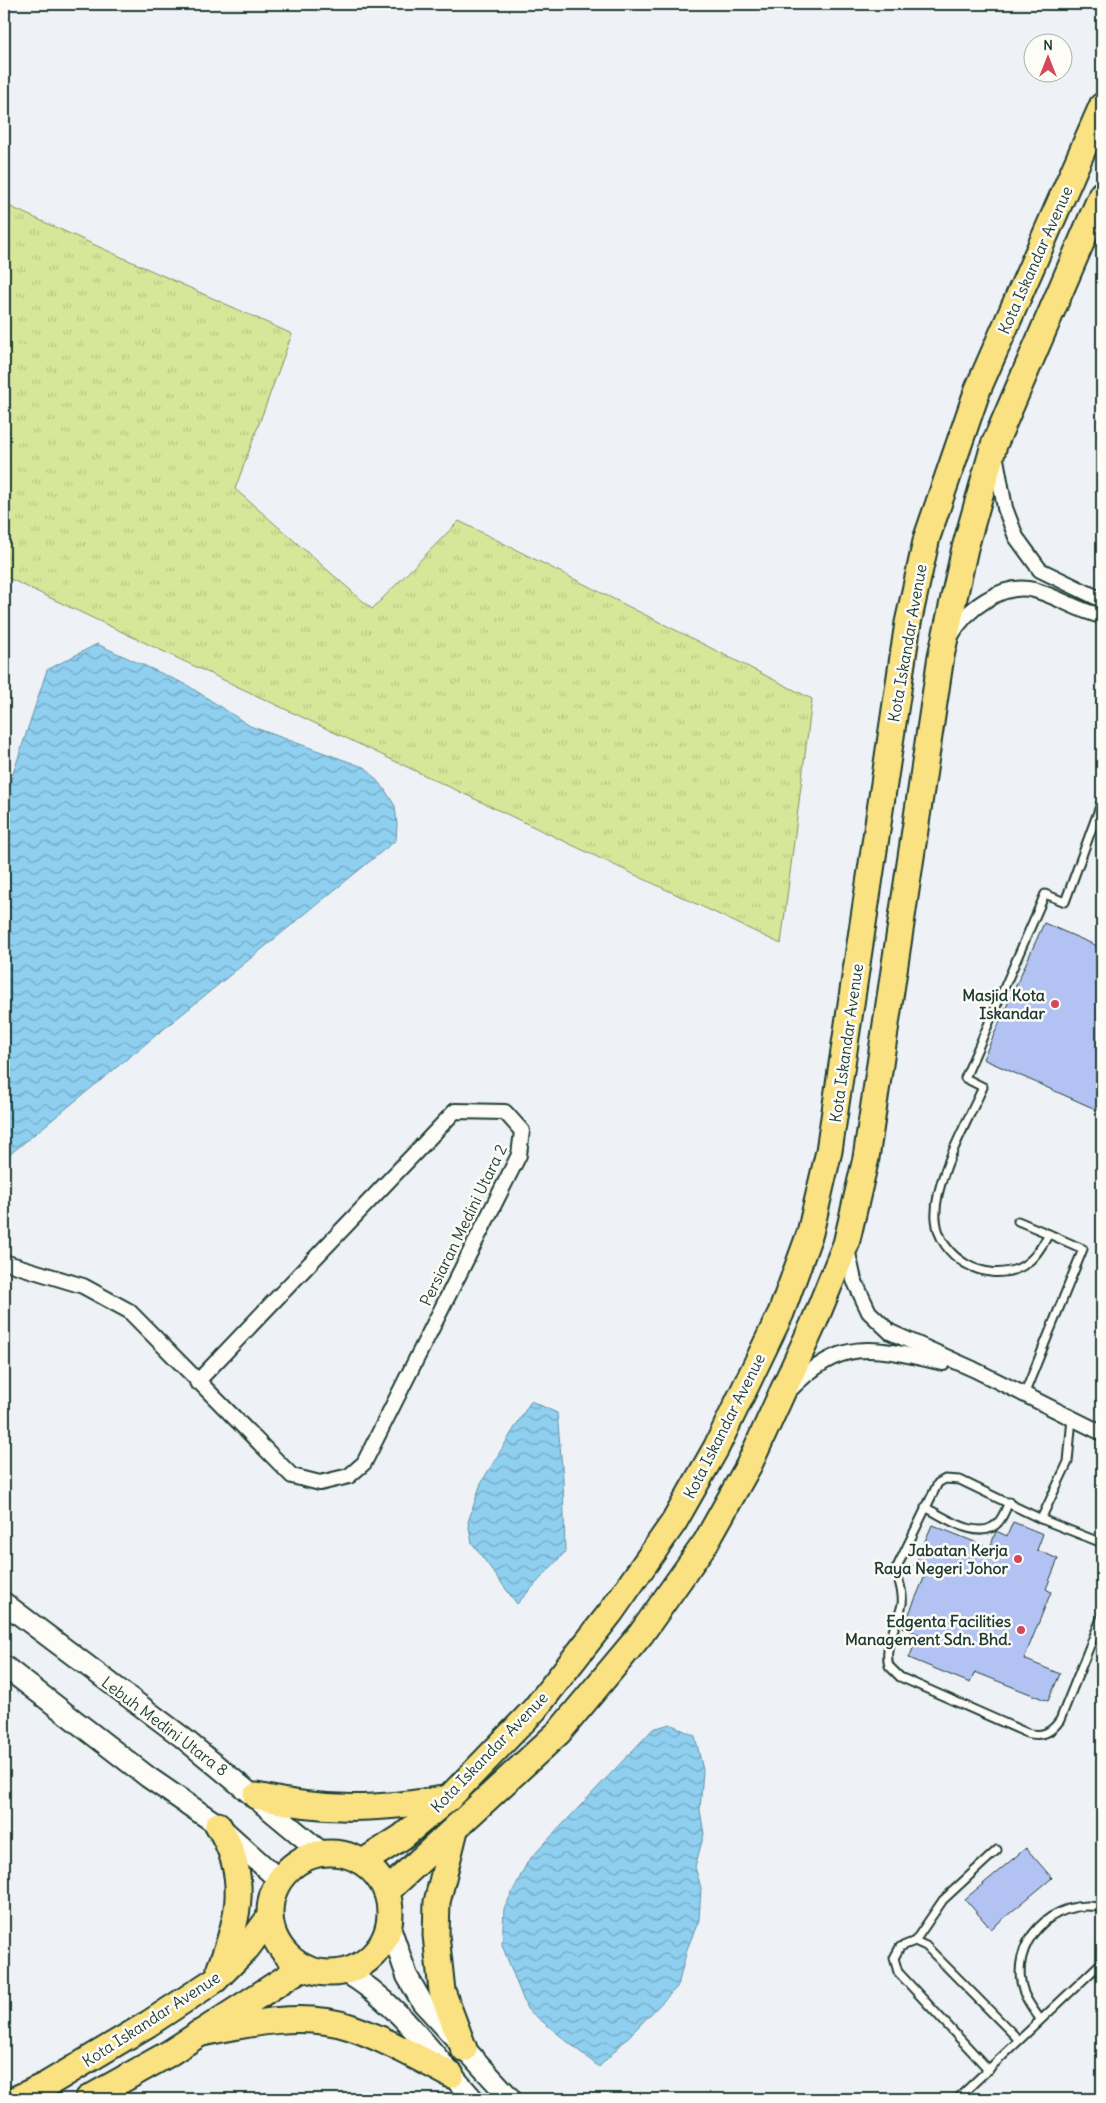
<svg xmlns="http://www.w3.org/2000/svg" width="1106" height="2103" font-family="Delius,sans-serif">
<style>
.park{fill:url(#park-tufts);stroke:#7c9266}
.water{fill:url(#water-waves);stroke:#6295a5}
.building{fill:#b2c3f3;stroke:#1f3d34}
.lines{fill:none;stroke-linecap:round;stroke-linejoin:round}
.lane-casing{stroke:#1f3d34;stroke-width:11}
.street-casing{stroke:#1f3d34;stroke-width:18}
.secondary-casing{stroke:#1f3d34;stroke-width:24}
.highway-casing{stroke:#1f3d34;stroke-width:29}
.lane{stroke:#fdfcf7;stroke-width:7}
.street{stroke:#fdfcf7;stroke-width:14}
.secondary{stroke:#fdfcf7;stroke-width:20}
.highway{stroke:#fae181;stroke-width:25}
.poi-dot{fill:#d1495b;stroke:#fdfcf7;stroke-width:2}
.labels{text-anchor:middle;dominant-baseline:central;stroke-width:5;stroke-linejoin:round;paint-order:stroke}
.street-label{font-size:16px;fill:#1f3d34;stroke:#fdfcf7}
.poi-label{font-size:16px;font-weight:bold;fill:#1f3d34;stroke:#fdfcf7;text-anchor:end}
</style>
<defs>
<pattern id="park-tufts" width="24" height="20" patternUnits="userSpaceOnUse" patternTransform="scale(1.25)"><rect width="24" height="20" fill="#d8e699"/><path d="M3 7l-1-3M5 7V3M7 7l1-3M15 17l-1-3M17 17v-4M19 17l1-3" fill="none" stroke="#b9c684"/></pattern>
<pattern id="water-waves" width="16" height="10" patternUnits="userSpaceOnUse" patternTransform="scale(1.25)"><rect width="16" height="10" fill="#8fcff0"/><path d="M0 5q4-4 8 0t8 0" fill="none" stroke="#74a9c3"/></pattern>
</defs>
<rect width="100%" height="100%" fill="#eef1f6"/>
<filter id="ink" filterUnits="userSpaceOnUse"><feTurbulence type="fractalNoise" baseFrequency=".02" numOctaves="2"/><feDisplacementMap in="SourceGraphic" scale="10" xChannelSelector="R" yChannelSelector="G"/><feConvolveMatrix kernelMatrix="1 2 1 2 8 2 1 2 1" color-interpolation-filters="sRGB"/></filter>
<g filter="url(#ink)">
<path class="park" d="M4 204 292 334 235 489 372 609 459 521 812 699 781 944 4 576Z"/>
<g class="water">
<path d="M97 644 187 685 250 726 366 768 385 790 395 806 397 824 396 840 4 1159V801L47 670Z"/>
<path d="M531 1401 557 1413 563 1478 565 1552 517 1604 472 1543 468 1522 481 1483Z"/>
<path d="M670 1724 695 1736 703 1770 700 1810 704 1834 695 1867 701 1888 699 1920 687 1949 678 1986 599 2067 527 2009 502 1945 504 1909 528 1861 653 1729Z"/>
</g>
<g class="building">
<path d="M1044 923 1102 948V1112L983 1059Z"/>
<path d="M1013 1522 1043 1534 1037 1550 1058 1559 1046 1589 1051 1592 1024 1659 1060 1674 1048 1701 975 1672 970 1683 909 1658 919 1634 903 1628 927 1571 914 1566 932 1525 990 1548 996 1531 1007 1536Z"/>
<path d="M1026 1848 1052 1878 991 1929 965 1899Z"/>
</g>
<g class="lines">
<defs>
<g id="lane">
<path d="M1018 1221 1049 1234"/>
<path d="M1024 1395 1083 1249 1049 1234C1041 1247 1034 1261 1019 1268 984 1283 939 1258 936 1219 933 1181 967 1123 983 1087L965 1078 1045 894 1065 902 1102 801"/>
<path d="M1072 1418 1068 1462 1041 1519 1102 1543"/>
<path d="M925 1507C944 1517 983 1545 1000 1520 1004 1515 1006 1508 1009 1502"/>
<path d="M1041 1519 960 1480 945 1479 938 1483 896 1569C898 1581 904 1592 902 1604 898 1624 883 1645 889 1666L900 1677 1027 1733C1042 1737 1051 1733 1060 1720L1102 1616"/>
<path d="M915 1941 943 1900 997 1850"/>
<path d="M1040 2019C1034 2010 1028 2003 1024 1993 1006 1944 1054 1896 1102 1908"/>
<path d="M989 2070 898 1972 894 1958 900 1947 915 1941 926 1946 1019 2040"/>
<path d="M957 2099 1102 1962"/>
</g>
<g id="street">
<path d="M996 459 1005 508 1016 537 1040 570 1102 600"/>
<path d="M951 636C965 610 1002 582 1034 590 1057 596 1078 611 1102 616"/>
<path d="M847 1249 854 1280 869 1312 890 1332 973 1369 1102 1433"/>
<path d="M4 1262 83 1286 129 1311 292 1476 320 1483 349 1476 364 1463 519 1155 522 1131 505 1112 455 1111 197 1382"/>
<path d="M791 1389C843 1335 878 1348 943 1363"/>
</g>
<g id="secondary">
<path d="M4 1603 182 1737 322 1853"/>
<path d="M4 1666 148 1777 218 1825 279 1880"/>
<path d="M390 1927 407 1976 422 2002 511 2099"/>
<path d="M345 1972C397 2001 433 2055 473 2099"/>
</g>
<g id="highway">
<path d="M256 1796C327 1812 378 1810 449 1798"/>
<path d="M218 1825C249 1875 240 1917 220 1968"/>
<path d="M455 1830 437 1902 436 1935 442 1991 464 2049"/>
<circle cx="330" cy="1913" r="60"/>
<path d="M363 1862 402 1837 449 1798 534 1710 611 1612 674 1522 716 1448 781 1313 810 1233 829 1151 908 623 927 537 978 389 1102 106"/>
<path d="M387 1891 559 1732 641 1634 706 1542 749 1465 813 1325 846 1244 866 1158 941 656 965 548 994 445 1102 194"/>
<path d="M198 2034C246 2024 302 2011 350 2027 385 2039 418 2058 451 2075"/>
<path d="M16 2099 46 2085 148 2024 215 1980 247 1948 269 1918"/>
<path d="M88 2099 168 2054 303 1967"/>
</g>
</defs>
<use href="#lane" class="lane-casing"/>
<use href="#street" class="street-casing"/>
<use href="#secondary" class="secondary-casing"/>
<use href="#highway" class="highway-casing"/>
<use href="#lane" class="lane"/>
<use href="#street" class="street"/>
<use href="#secondary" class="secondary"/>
<use href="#highway" class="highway"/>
</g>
</g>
<g class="poi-dot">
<circle cx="1055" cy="1004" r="5"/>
<circle cx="1018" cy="1559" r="5"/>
<circle cx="1021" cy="1630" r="5"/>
</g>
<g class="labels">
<g class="street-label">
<text transform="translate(1035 260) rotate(-66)">Kota Iskandar Avenue</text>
<text transform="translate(907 643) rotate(-80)">Kota Iskandar Avenue</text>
<text transform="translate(846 1043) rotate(-82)">Kota Iskandar Avenue</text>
<text transform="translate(463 1225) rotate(-64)">Persiaran Medini Utara 2</text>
<text transform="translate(724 1426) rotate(-63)">Kota Iskandar Avenue</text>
<text transform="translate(165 1726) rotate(37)">Lebuh Medini Utara 8</text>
<text transform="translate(489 1752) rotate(-46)">Kota Iskandar Avenue</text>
<text transform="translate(151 2019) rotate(-33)">Kota Iskandar Avenue</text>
</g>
<g class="poi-label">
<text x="1045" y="995">Masjid Kota<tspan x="1045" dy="18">Iskandar</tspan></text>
<text x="1008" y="1550">Jabatan Kerja<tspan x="1008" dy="18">Raya Negeri Johor</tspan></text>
<text x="1011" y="1621">Edgenta Facilities<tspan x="1011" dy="18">Management Sdn. Bhd.</tspan></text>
</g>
</g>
<rect width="1106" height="2103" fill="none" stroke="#fdfcf7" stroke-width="20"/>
<rect x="10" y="10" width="1086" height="2083" fill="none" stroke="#1f3d34" stroke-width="2" filter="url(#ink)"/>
<g transform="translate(1048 58)"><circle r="24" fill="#fdfcf7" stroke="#a4b0a9"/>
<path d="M0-4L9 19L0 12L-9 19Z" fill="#d1495b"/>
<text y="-8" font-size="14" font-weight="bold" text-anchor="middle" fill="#1f3d34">N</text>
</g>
</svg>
